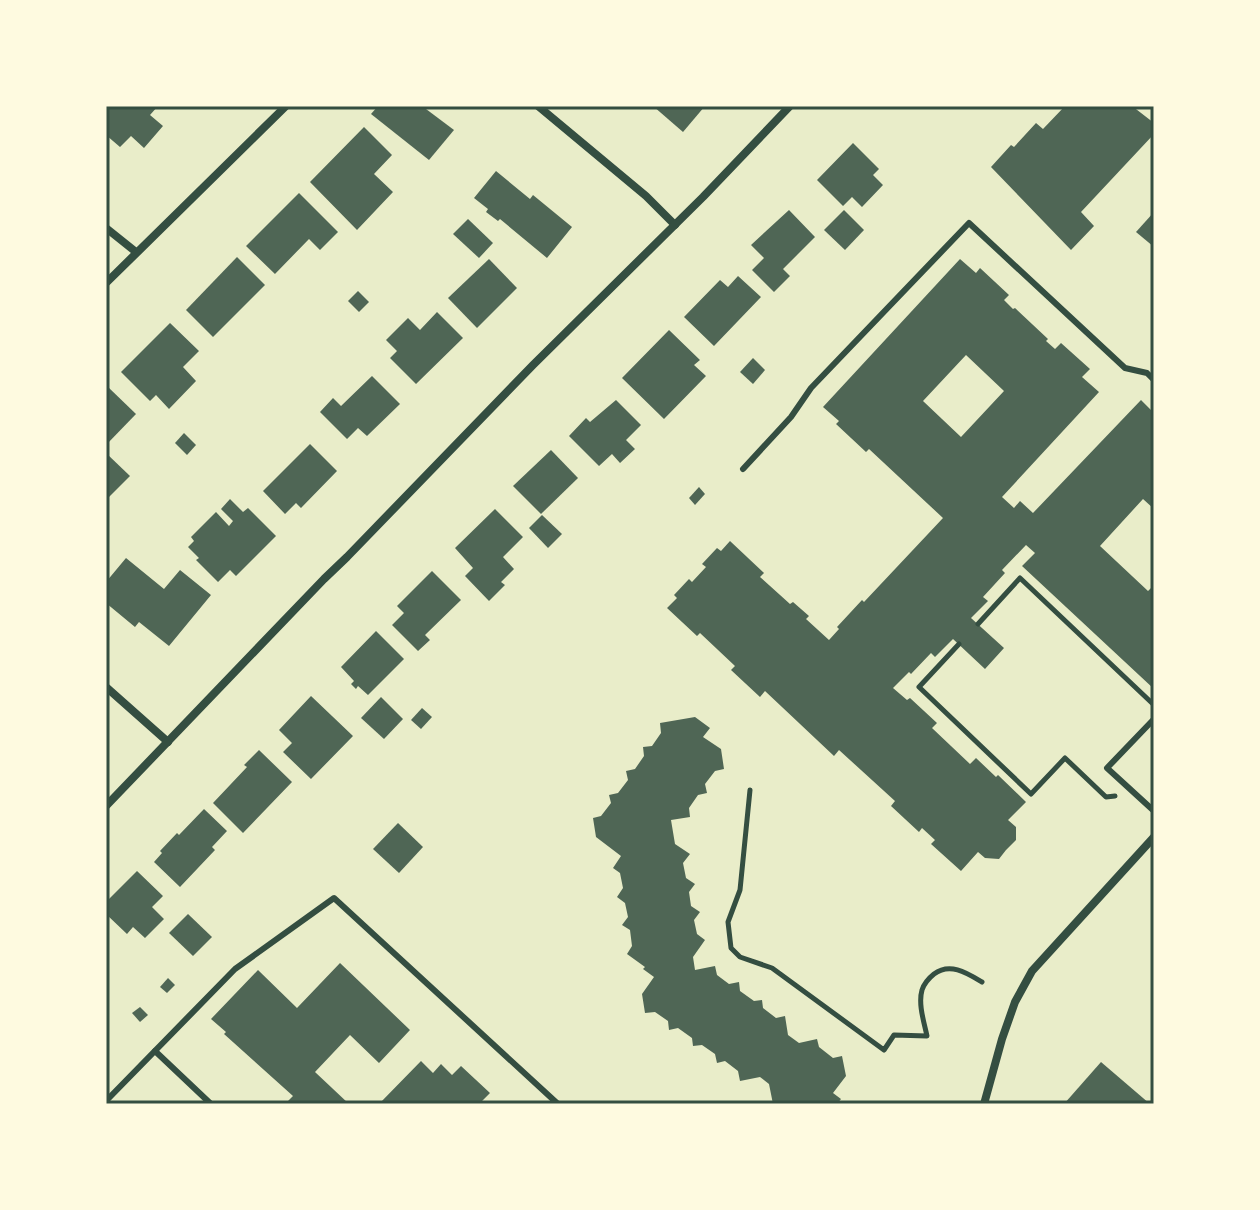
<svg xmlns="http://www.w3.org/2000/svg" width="1260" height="1210" font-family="'Fira Sans',sans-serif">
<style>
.building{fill:#4f6655;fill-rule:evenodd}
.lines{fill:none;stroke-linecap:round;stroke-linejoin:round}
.path{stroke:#344e41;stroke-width:5}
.service{stroke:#344e41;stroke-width:6}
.minor{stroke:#344e41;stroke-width:8}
.neatline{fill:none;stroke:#344e41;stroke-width:3}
</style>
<rect width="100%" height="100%" fill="#e9edc9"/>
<g class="building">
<path d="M106 106H158L150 115 163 126 144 148 131 136 120 147 106 135Z"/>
<path d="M378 106H422L454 130 429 160 371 114Z"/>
<path d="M653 106H705L683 132Z"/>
<path d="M1065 106H1132L1154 123V134L1081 212 1094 226 1071 250 991 167 1011 145 1014 147 1036 123 1043 129Z"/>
<path d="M364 127 392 155 374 174 393 192 357 230 310 182Z"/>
<path d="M853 143 879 169 873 175 883 185 862 207 852 197 843 206 817 180Z"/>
<path d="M496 171 530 199 533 195 572 227 547 258 500 219 498 221 486 212 488 209 474 198Z"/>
<path d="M299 193 338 232 320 250 309 239 275 274 246 246Z"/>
<path d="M789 210 815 237 783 269 790 276 774 292 752 270 764 258 751 245Z"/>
<path d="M844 210 864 230 845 250 824 230Z"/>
<path d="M1154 212V247L1136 232Z"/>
<path d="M468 219 493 243 479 258 453 234Z"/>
<path d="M237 257 265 285 213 337 186 310Z"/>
<path d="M489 259 517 288 477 328 448 298Z"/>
<path d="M960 259 976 273 980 268 1009 295 1004 300 1013 309 1015 308 1048 339 1046 341 1055 349 1061 343 1090 369 1082 377 1099 392 1002 497 1014 508 1020 501 1033 513 1141 400 1154 413V509L1143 499 1100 546 1148 591 1154 585V689L1022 566 1035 553 1026 545 1002 570 1005 573 983 597 988 601 971 618 1004 648 985 669 953 639 935 657 931 653 911 674 909 672 893 688 907 700 910 698 937 723 932 728 970 764 976 758 996 777 998 775 1026 802 1008 820 1016 827V840L1006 850 999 859 985 858 978 852 961 871 931 844 935 840 922 828 919 832 891 806 895 801 839 750 834 756 765 691 760 697 731 670 735 666 700 633 697 636 667 608 677 598 674 595 689 579 692 582 706 567 702 564 717 548 721 551 730 541 764 573 760 577 790 604 793 602 809 616 806 619 829 640 839 629 837 627 862 600 864 602 943 518 869 449 866 452 836 424 839 421 823 407ZM966 355 1004 391 961 437 923 401Z"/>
<path d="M738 276 761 297 714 346 684 317 720 280 728 287Z"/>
<path d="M358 291 369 302 359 312 348 301Z"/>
<path d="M437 312 463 338 416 384 390 358 397 351 386 340 408 318 420 330Z"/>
<path d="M170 323 199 351 183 367 196 381 169 409 156 395 150 401 121 372Z"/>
<path d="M669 330 700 360 694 365 706 376 664 419 622 378Z"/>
<path d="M753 358 765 370 753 384 740 372Z"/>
<path d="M372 376 400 404 367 436 358 428 347 439 320 412 333 398 341 406Z"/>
<path d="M108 387 136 414 106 445V389Z"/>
<path d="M616 400 641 425 626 440 635 449 620 463 612 454 599 466 569 436 586 418 590 422Z"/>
<path d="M184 433 196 445 187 455 175 443Z"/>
<path d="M310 444 337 471 301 508 296 503 285 514 263 491Z"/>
<path d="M551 450 578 478 541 514 513 486Z"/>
<path d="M106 453 130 476 106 500Z"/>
<path d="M699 487 705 494 695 505 689 498Z"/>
<path d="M230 499 243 512 248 508 276 536 236 576 230 570 218 582 196 560 199 558 188 547 194 541 191 537 216 512 229 526 233 521 221 509Z"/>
<path d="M495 509 523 537 503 557 514 569 501 582 505 585 489 601 465 576 473 568 455 548Z"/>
<path d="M542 515 562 534 548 548 529 528Z"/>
<path d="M126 558 164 589 180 570 211 595 169 646 139 622 135 627 106 603V582Z"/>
<path d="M432 571 461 600 425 635 430 640 418 651 392 625 404 613 397 606Z"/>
<path d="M376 631 404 659 368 695 358 686 356 689 351 684 354 681 341 667Z"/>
<path d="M311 696 353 736 311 779 283 752 292 743 279 730Z"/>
<path d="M381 697 403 719 384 739 361 718Z"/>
<path d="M422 708 432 717 421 729 411 720Z"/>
<path d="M695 717 710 728 703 737 721 749 724 769 715 771 705 784 707 793 698 795 689 808 690 817 671 820 675 844 690 854 683 863 686 878 695 884 689 892 691 906 700 912 694 920 697 934 705 940 693 957 695 970 715 966 717 975 729 984 739 982 740 991 754 1001 762 1000 763 1008 776 1018 785 1016 788 1035 799 1043 817 1039 819 1047 833 1058 842 1056 846 1076 833 1093 841 1099 837 1104H785L782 1102 773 1104 769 1084 760 1077 740 1081 738 1071 725 1061 717 1063 715 1054 702 1045 693 1046 692 1038 678 1028 669 1030 668 1021 655 1012 645 1013 642 994 654 977 643 969 645 967 627 954 632 946 630 930 622 925 628 917 625 903 617 897 623 888 620 873 613 868 621 856 596 837 593 818 601 816 611 803 609 795 618 793 628 780 626 771 635 769 644 756 643 747 652 746 661 733 660 723Z"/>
<path d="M259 750 292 782 243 833 213 803 247 767 244 765Z"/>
<path d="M204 809 227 831 212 847 215 850 180 887 154 862 162 853 160 851 177 833 179 835Z"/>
<path d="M398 823 423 847 399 873 373 849Z"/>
<path d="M137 871 163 896 152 907 164 919 145 938 133 927 127 934 106 914V902Z"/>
<path d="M188 914 212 937 193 956 169 933Z"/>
<path d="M340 963 410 1030 379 1063 350 1035 315 1072 349 1104H285L293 1096 224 1034 226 1032 211 1019 258 970 297 1008Z"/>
<path d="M168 978 175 985 167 993 160 987Z"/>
<path d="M140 1007 148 1015 140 1022 132 1013Z"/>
<path d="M421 1061 433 1073 441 1064 452 1075 461 1066 490 1093 479 1104H379Z"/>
<path d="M1101 1062 1150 1104H1064Z"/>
</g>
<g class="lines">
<g class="path">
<path d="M978 624 1020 578 1153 704"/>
<path d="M959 644 919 687 1031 794 1065 758 1106 797 1115 796"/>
<path d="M750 790 740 890 728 922 731 948 740 957 772 968 884 1050 894 1035 927 1036C924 1022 918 1004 922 990 924 984 929 978 934 974 950 962 967 973 982 982"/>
</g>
<g class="service">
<path d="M743 469 791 417 811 388 969 223 1125 368 1147 373 1154 380"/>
<path d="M1154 719 1107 768 1154 811"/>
<path d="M155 1051 211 1104"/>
<path d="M106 1101 235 969 334 898 558 1104"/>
</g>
<g class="minor">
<path d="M538 106 646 196 675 225"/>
<path d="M106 228 136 252"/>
<path d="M106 283 286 106"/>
<path d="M106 687 168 742"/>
<path d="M106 806 324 579 347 557 533 365 703 197 790 106"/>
<path d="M984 1104 1002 1039 1015 1002 1032 971 1154 837"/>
</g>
</g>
<rect width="1260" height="1210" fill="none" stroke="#fefae0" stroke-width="216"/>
<rect x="108" y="108" width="1044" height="994" class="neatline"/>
</svg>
